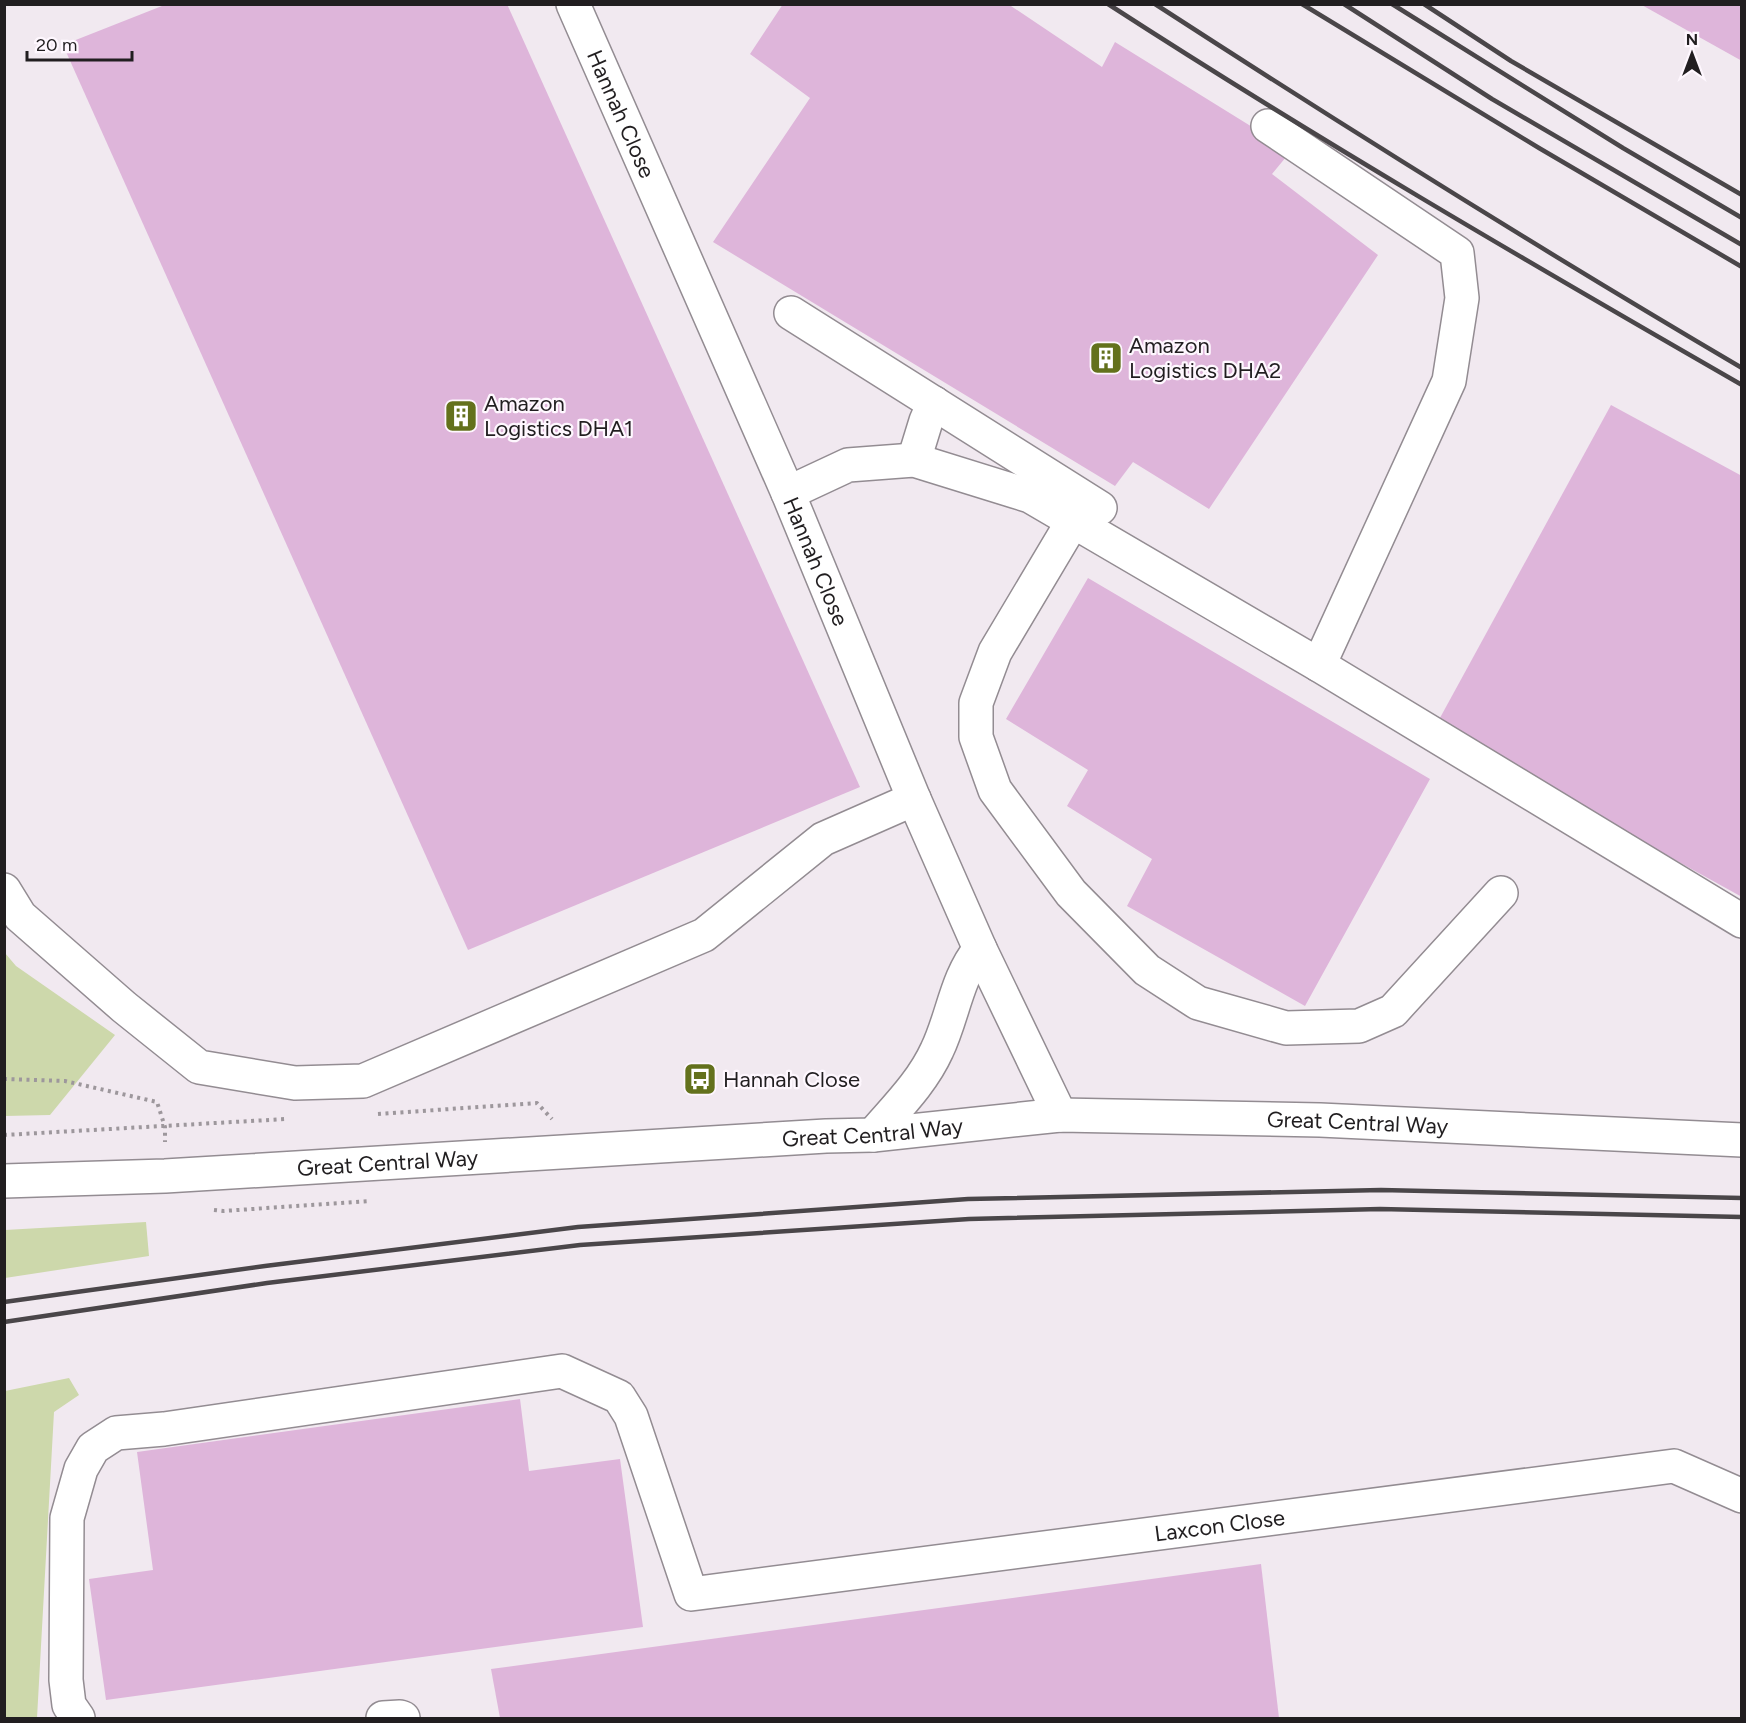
<svg xmlns="http://www.w3.org/2000/svg" width="1746" height="1723" font-family="Figtree,sans-serif">
<style>
.green{fill:#cdd8ab}
.building{fill:#deb5da}
.lines{fill:none;stroke-linecap:round;stroke-linejoin:round}
.minor-casing{stroke:#938c92;stroke-width:36}
.major-casing{stroke:#938c92;stroke-width:36}
.path{stroke:#9d979c;stroke-width:4;stroke-dasharray:3 4.5;stroke-linecap:butt}
.minor{stroke:#fff;stroke-width:33}
.major{stroke:#fff;stroke-width:33}
.rail{stroke:#4a4649;stroke-width:4.5}
.labels{text-anchor:middle;dominant-baseline:central;stroke-width:4.5;stroke-linejoin:round;paint-order:stroke}
.street-label{font-size:22px;fill:#211e20;stroke:#fef7fe}
.poi-label{font-size:22px;fill:#211e20;stroke:#fef7fe;text-anchor:start}
</style>
<rect width="100%" height="100%" fill="#f1e9f0"/>
<g class="green">
<path d="M5 953 16 966 115 1035 50 1115 5 1116Z"/>
<path d="M146 1222 149 1256 5 1278V1230Z"/>
<path d="M69 1378 79 1395 54 1412 37 1718H5V1391Z"/>
</g>
<g class="building">
<path d="M167 4H507L860 787 468 950 63 45Z"/>
<path d="M783 4H1008L1102 67 1115 42 1291 151 1272 174 1378 255 1209 509 1133 462 1115 486 713 242 810 98 750 54Z"/>
<path d="M1640 4H1742V61Z"/>
<path d="M1611 405 1742 476V897L1435 727Z"/>
<path d="M1088 578 1430 779 1305 1006 1127 906 1152 859 1067 806 1088 770 1006 719Z"/>
<path d="M520 1399 529 1471 620 1459 643 1627 106 1700 89 1579 153 1570 137 1452Z"/>
<path d="M1261 1564 1279 1718H500L491 1669Z"/>
</g>
<g class="lines">
<defs>
<g id="minor">
<path id="s1" d="M573 4 788 493 914 799 980 949 1060 1115"/>
<path d="M1268 126 1457 253 1462 298 1449 381 1319 665"/>
<path d="M791 313 1100 508"/>
<path d="M914 460 926 421 934 403"/>
<path d="M788 493 848 465 914 460 1030 496 1319 665 1742 921"/>
<path d="M1073 521 995 652 976 703V737L995 790 1071 893 1147 970 1198 1003 1286 1028 1359 1026 1393 1011 1501 893"/>
<path d="M4 890 20 916 124 1007 199 1067 295 1083 363 1081 704 935 823 839 914 799"/>
<path id="s2" d="M78 1718 69 1705 66 1680 67 1518 81 1469 93 1448 116 1433 164 1429 562 1371 619 1397 631 1416 691 1594 1674 1466 1742 1496"/>
<path d="M383 1718 400 1717 403 1718"/>
</g>
<g id="major">
<path d="M873 1135C896 1108 922 1083 937 1050 953 1017 956 978 980 949"/>
<path id="s3" d="M4 1181 165 1176 826 1136 873 1135 1060 1115 1320 1120 1742 1140"/>
</g>
</defs>
<use href="#minor" class="minor-casing"/>
<use href="#major" class="major-casing"/>
<g class="path">
<path d="M4 1079 65 1081 157 1102 165 1127V1142"/>
<path d="M378 1114 537 1103 552 1119"/>
<path d="M4 1135 286 1119"/>
<path d="M214 1210 223 1211 371 1201"/>
</g>
<use href="#minor" class="minor"/>
<use href="#major" class="major"/>
<g class="rail">
<path d="M1108 4C1315 138 1528 262 1742 385"/>
<path d="M1155 4C1348 129 1543 251 1742 368"/>
<path d="M1302 4 1539 148 1742 267"/>
<path d="M1344 4 1492 99 1742 245"/>
<path d="M1392 4 1623 148 1742 218"/>
<path d="M1424 4 1511 61 1742 195"/>
<path d="M4 1302 265 1266 578 1227 968 1199 1381 1190 1742 1198"/>
<path d="M4 1322 267 1283 580 1245 969 1219 1380 1209 1742 1217"/>
</g>
</g>
<defs>
<symbol id="building-square" viewBox="-11 -11 22 22"><rect x="-9" y="-9" width="18" height="18" rx="4" fill="#63711c" stroke="#fef7fe"/><path d="M-4-6H4V6H1V3H-1V6H-4ZM-2.5-4.3h1.7v1.8h-1.7ZM.8-4.3h1.7v1.8H.8ZM-2.5-1h1.7V.8h-1.7ZM.8-1h1.7V.8H.8Z" fill="#fff"/></symbol>
<symbol id="bus-square" viewBox="-11 -11 22 22"><rect x="-9" y="-9" width="18" height="18" rx="4" fill="#63711c" stroke="#fef7fe"/><path d="M-5-6H5V4H4V6H2V4H-2V6H-4V4H-5ZM-3.5-4V0h7V-4ZM-3.5 1.2v1.5H-2V1.2ZM2 1.2v1.5H3.5V1.2Z" fill="#fff"/></symbol>
</defs>
<g fill-rule="evenodd">
<use href="#building-square" x="1087" y="339" width="38" height="38"/>
<use href="#building-square" x="442" y="397" width="38" height="38"/>
<use href="#bus-square" x="681" y="1060" width="38" height="38"/>
</g>
<g class="labels">
<g class="street-label">
<text stroke="none"><textPath href="#s1" startOffset="120">Hannah Close</textPath></text>
<text stroke="none"><textPath href="#s1" startOffset="608">Hannah Close</textPath></text>
<text stroke="none"><textPath href="#s3" startOffset="1356">Great Central Way</textPath></text>
<text stroke="none"><textPath href="#s3" startOffset="870">Great Central Way</textPath></text>
<text stroke="none"><textPath href="#s3" startOffset="384">Great Central Way</textPath></text>
<text stroke="none"><textPath href="#s2" startOffset="1562">Laxcon Close</textPath></text>
</g>
<g class="poi-label">
<text x="1129" y="345">Amazon<tspan x="1129" dy="25">Logistics DHA2</tspan></text>
<text x="484" y="403">Amazon<tspan x="484" dy="25">Logistics DHA1</tspan></text>
<text x="723" y="1079">Hannah Close</text>
</g>
</g>
<rect width="1746" height="1723" fill="none" stroke="#211e20" stroke-width="12"/>
<g transform="translate(1692 54)" stroke="#fef7fe" stroke-width="4.5" paint-order="stroke">
<path d="M0-4.5L10 22L0 15L-10 22Z" fill="#211e20"/>
<text y="-9" font-size="16" font-weight="bold" text-anchor="middle" fill="#211e20">N</text>
</g>
<path d="M27 51v9h105v-9" fill="none" stroke="#211e20" stroke-width="3"/>
<text x="36" y="51" font-size="18" fill="#211e20" stroke="#fef7fe" stroke-width="4.5" paint-order="stroke">20 m</text>
</svg>
